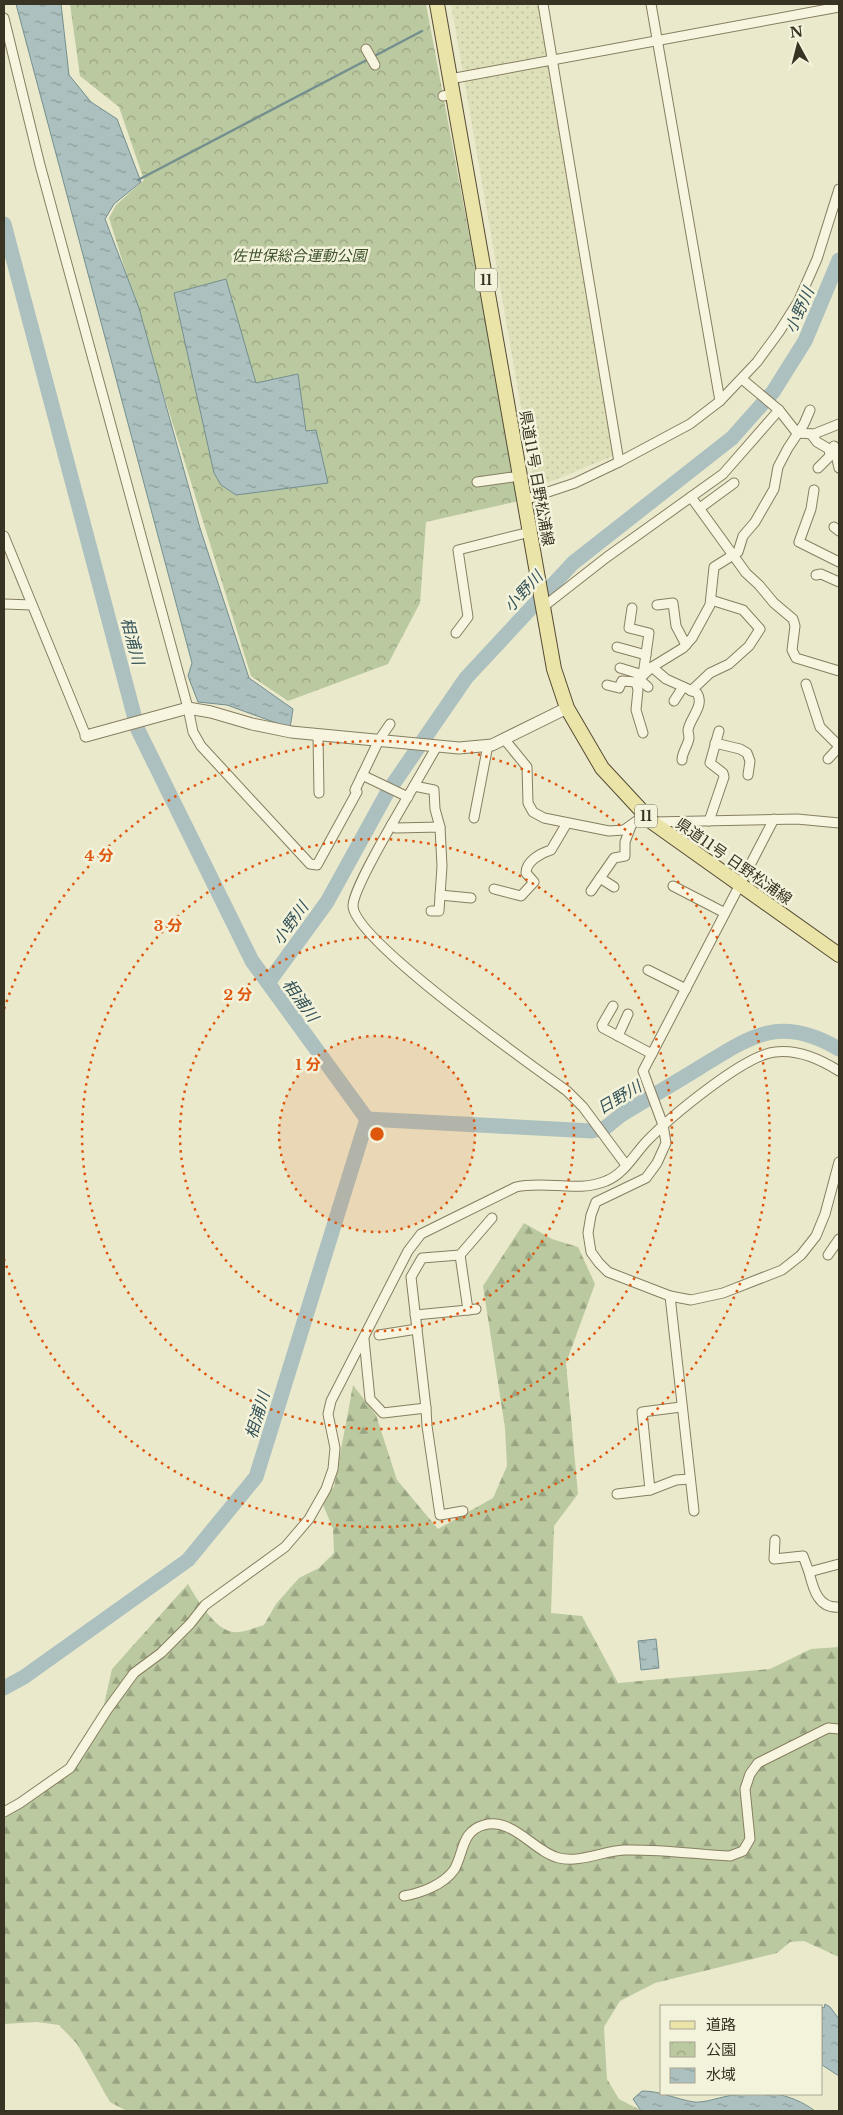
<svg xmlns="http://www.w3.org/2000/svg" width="843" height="2115" font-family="'Libre Baskerville','Noto Sans JP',serif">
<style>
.farmland{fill:url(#farmland-dots)}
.forest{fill:url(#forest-firs)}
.park{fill:url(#park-crowns)}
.water{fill:url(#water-ripples);stroke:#738f8e}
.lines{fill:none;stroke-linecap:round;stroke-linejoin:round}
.stream{stroke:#738f8e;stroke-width:2.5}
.river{stroke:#acc1bf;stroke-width:15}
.minor-casing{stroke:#877e61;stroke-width:11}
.tertiary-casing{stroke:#877e61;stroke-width:13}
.primary-casing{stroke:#564c35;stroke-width:16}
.minor{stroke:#f7f5df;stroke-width:9}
.tertiary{stroke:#f7f5df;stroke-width:11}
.primary{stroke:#eae4a9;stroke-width:14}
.ring{fill:none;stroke:#df570d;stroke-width:2.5;stroke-dasharray:2.5 5}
.labels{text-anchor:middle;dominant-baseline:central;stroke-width:5;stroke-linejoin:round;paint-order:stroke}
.shield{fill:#f3f2db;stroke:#716c5a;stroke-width:1}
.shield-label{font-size:14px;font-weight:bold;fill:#393323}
.park-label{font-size:15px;font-style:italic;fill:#40542c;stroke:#f3f2db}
.street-label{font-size:15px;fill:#393323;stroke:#f3f2db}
.water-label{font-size:16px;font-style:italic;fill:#345257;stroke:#f3f2db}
.centre{fill:#df570d;stroke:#f3f2db;stroke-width:2.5}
.ring-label{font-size:15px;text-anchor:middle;font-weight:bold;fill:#df570d;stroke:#f3f2db;stroke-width:5;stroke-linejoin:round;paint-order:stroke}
</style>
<defs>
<pattern id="farmland-dots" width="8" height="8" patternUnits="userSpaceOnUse" patternTransform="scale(1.25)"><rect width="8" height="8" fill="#dee0ba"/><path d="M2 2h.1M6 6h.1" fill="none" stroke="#bfc1a0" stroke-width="1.8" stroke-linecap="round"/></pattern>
<pattern id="forest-firs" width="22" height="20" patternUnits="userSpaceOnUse" patternTransform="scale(1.25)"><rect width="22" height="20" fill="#bbc9a0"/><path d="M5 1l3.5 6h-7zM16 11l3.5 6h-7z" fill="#99a482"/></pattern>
<pattern id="park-crowns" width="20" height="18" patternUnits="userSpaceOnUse" patternTransform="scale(1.25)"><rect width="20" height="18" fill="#bbc9a0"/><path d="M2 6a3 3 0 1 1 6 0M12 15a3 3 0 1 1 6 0" fill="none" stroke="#99a482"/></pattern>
<pattern id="water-ripples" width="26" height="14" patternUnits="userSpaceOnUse" patternTransform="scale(1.25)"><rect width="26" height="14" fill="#acc1bf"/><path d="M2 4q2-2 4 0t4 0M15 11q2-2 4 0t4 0" fill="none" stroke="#8d9d9b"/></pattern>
</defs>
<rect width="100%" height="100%" fill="#ebe9cc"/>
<path class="farmland" d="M451 4H542L553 59 613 456 535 488Z"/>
<path class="forest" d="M524 1223 552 1239 578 1247 595 1284 566 1363 578 1494 554 1526 551 1613 582 1616 618 1683 770 1669 811 1649 839 1647V1957L804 1941 790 1942 777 1953 655 1983 620 2001 604 2027 607 2079 619 2099 642 2111H127L110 2102 77 2044 59 2025 37 2022 4 2024V1818L54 1783 101 1718 112 1669 188 1584C196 1598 213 1626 229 1631 240 1635 253 1628 264 1625L276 1604 299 1578 319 1568 334 1553 333 1529 320 1497 334 1487 353 1385 376 1415 397 1480 438 1529 493 1498 507 1466 505 1428 483 1286Z"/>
<path class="park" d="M70 4H426L519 501 426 522 420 603 388 664 288 701 251 676 109 218 116 205 144 180 119 107 80 76Z"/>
<g class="water">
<path d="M16 4H61L69 75 91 102 117 119 141 182 114 204 105 219 139 308 200 528 249 678 293 709 290 728 227 705 198 702 188 676 192 663Z"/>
<path d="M226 279 256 383 298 374 306 431 316 430 328 483 236 495 221 485 214 473 174 293Z"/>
<path d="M656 1639 659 1668 641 1670 638 1641Z"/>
<path d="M825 2004 830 2007 839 2019V2076L822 2065V2007L824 2008Z"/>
<path d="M642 2091C661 2091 675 2099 694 2102 704 2103 717 2098 728 2096 759 2089 790 2092 815 2111H641L633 2099Z"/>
</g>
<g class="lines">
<path class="stream" d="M138 180 422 31"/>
<g class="river">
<path d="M4 224 138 730 252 961 367 1119 256 1477 188 1560 24 1677 4 1688"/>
<path d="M268 983 327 902 387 793 466 678 573 563 732 438 773 392 805 341 839 260"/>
<path d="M367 1119 592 1131 605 1128 621 1115C647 1099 673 1084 699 1068 751 1036 780 1014 839 1049"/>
</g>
<defs>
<g id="minor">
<path d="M543 4 619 462"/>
<path d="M651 4 720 401"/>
<path d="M4 18 40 165 188 708 193 732 201 746 310 864 317 865 357 792 355 790 379 740 390 724"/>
<path d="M366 49 375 65"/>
<path d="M450 79 839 7"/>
<path d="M443 96 453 94"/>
<path d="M742 379 779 410 797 433 814 434 839 424"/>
<path d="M811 434 817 442 829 449 830 456 818 468"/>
<path d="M834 446 839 468"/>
<path d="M477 482 520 476"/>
<path d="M814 490 811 509 799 542 839 562"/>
<path d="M691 497 746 573 759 585 774 603 793 619 795 626 792 650 796 658 839 671"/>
<path d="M524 500 575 483 619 462 690 424 720 401 757 362 779 332 798 302 817 259 839 189"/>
<path d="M700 508 734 483"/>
<path d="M834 527 839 531"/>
<path d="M4 536 86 736"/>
<path d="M816 575 821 574 839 582"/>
<path d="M4 604 32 605"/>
<path d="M657 605 673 603 676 626 686 645"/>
<path d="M543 607 607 557 723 474 779 410"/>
<path d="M456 633 468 617 458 550 530 532"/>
<path d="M617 647 646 655"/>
<path d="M652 667 666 679 697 693C705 705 690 718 688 730 688 733 689 735 689 738 688 746 682 752 682 760"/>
<path d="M620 668 643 675 649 633 629 628 632 608"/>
<path d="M639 679 648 687"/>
<path d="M806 684 820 727 839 746"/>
<path d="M607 685 619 688 622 681 636 682"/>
<path d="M691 691 710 673 729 664 749 646 760 629 743 610 711 600"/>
<path d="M674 701 683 687"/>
<path d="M643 733 636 710 638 690 636 682 652 667 683 648 692 638 710 605 714 567 738 552 743 536 755 522 774 489 778 467 788 448 804 424 810 410"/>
<path d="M318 736 319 793"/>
<path d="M505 740 527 767 528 803 533 812 544 818 609 831 624 830 645 815"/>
<path d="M715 743 740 749 747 753 750 761 748 775"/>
<path d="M828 759 839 747"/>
<path d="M362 775 408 797"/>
<path d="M414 786 434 790 435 809 440 827"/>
<path d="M474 818 488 745"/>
<path d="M774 819 643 1071 663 1125 666 1143 657 1163 646 1178 596 1202 591 1215 588 1233 591 1252 599 1263 608 1272 670 1296 691 1300 723 1293 782 1270 801 1255 816 1236 825 1214 839 1162"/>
<path d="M709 821 724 777 723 773 710 763 719 731"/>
<path d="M653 822 797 819 839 823"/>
<path d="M392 824C383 840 353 891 353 906 354 940 534 1067 567 1091L583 1107 626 1165"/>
<path d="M600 878 614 887"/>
<path d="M673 886 725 913"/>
<path d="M494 889 521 896 534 882 526 873C526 861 541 853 551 850L567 823"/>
<path d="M591 891 614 858 625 856V842L631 826"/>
<path d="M440 895 471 898"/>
<path d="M431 911H439L442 866 440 827 396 828 392 824 437 746"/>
<path d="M648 970 686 989"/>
<path d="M613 1006 602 1025 603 1028 652 1054"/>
<path d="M618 1036 628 1014"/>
<path d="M460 1255 468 1310 476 1309"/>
<path d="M828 1255 839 1239"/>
<path d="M670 1296 694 1511"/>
<path d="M415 1315 468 1310"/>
<path d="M379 1335 417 1329"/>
<path d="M364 1339 370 1399 383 1413 426 1408 427 1426 440 1515 463 1511"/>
<path d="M426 1408 411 1277 422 1258 460 1255 492 1218"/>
<path d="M650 1490 676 1480 690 1479"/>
<path d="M617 1494 650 1490 642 1412 681 1407"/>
<path d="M775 1540 774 1559 803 1556 809 1572"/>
<path d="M839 1564 809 1572C813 1588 818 1609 839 1607"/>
<path d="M4 1812 20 1803 70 1768 107 1710 134 1673 161 1653 190 1624 205 1605 285 1547 309 1519 326 1489 333 1469 335 1448 328 1414 331 1401 408 1251 421 1234 516 1187C545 1180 578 1193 606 1181 624 1174 634 1155 646 1142 669 1118 744 1055 775 1052 798 1049 820 1059 839 1071"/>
<path d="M404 1896C421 1893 443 1885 454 1870 464 1853 461 1831 484 1825 513 1817 534 1852 559 1858 580 1863 603 1851 624 1850 659 1849 695 1854 730 1856L743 1851 750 1839 745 1789 750 1774 758 1763 828 1728 839 1729"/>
</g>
<path id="tertiary" d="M86 736 188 708 211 712 252 724 291 732 459 748 492 745 567 708"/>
<path id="primary" d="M437 4 543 607 554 669 567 708 602 768 652 822 839 955"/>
</defs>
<use href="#minor" class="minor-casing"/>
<use href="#tertiary" class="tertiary-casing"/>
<use href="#primary" class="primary-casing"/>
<use href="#minor" class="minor"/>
<use href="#tertiary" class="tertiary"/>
<use href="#primary" class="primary"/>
</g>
<circle cx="377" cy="1134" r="98" fill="#df570d" fill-opacity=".12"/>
<g class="ring">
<circle cx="377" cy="1134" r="98"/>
<circle cx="377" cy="1134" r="197"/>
<circle cx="377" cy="1134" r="295"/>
<path d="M4 1009A393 393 0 1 1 4 1259"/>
</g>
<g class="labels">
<g class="shield">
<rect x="475" y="268.5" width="22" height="23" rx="4"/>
<rect x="635" y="804.5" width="22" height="23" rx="4"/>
</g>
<g class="shield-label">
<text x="486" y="280">11</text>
<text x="646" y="816">11</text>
</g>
<g class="park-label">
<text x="299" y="255">佐世保総合運動公園</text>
</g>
<g class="street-label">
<text transform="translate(537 478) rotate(80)">県道11号 日野松浦線</text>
<text transform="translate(734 861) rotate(35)">県道11号 日野松浦線</text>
</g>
<g class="water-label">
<text transform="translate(799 310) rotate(-66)">小野川</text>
<text transform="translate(523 591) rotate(-47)">小野川</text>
<text transform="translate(133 641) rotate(75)">相浦川</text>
<text transform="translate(290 923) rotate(-54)">小野川</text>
<text transform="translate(301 1000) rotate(54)">相浦川</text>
<text transform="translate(619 1097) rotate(-31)">日野川</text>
<text transform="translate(257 1415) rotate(-73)">相浦川</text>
</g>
</g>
<circle cx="377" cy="1134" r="8" class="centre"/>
<g class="ring-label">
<text x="99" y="861">4 分</text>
<text x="168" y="931">3 分</text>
<text x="238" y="1000">2 分</text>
<text x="308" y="1070">1 分</text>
</g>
<rect width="843" height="2115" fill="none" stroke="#393323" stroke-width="10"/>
<rect x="660" y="2005" width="162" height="90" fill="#f3f2db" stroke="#a9a691"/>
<rect x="670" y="2021" width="25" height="8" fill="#eae4a9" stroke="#a9a691"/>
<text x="706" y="2030" font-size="15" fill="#393323">道路</text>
<rect x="670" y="2042" width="25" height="15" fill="url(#park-crowns)" stroke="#a9a691"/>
<text x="706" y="2055" font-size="15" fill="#393323">公園</text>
<rect x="670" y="2068" width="25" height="15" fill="url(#water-ripples)" stroke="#a9a691"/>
<text x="706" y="2080" font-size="15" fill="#393323">水域</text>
<g transform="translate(798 45) rotate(353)" stroke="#f3f2db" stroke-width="4" paint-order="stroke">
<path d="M0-4L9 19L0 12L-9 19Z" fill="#393323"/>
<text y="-8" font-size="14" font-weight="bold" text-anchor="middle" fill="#393323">N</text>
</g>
</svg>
